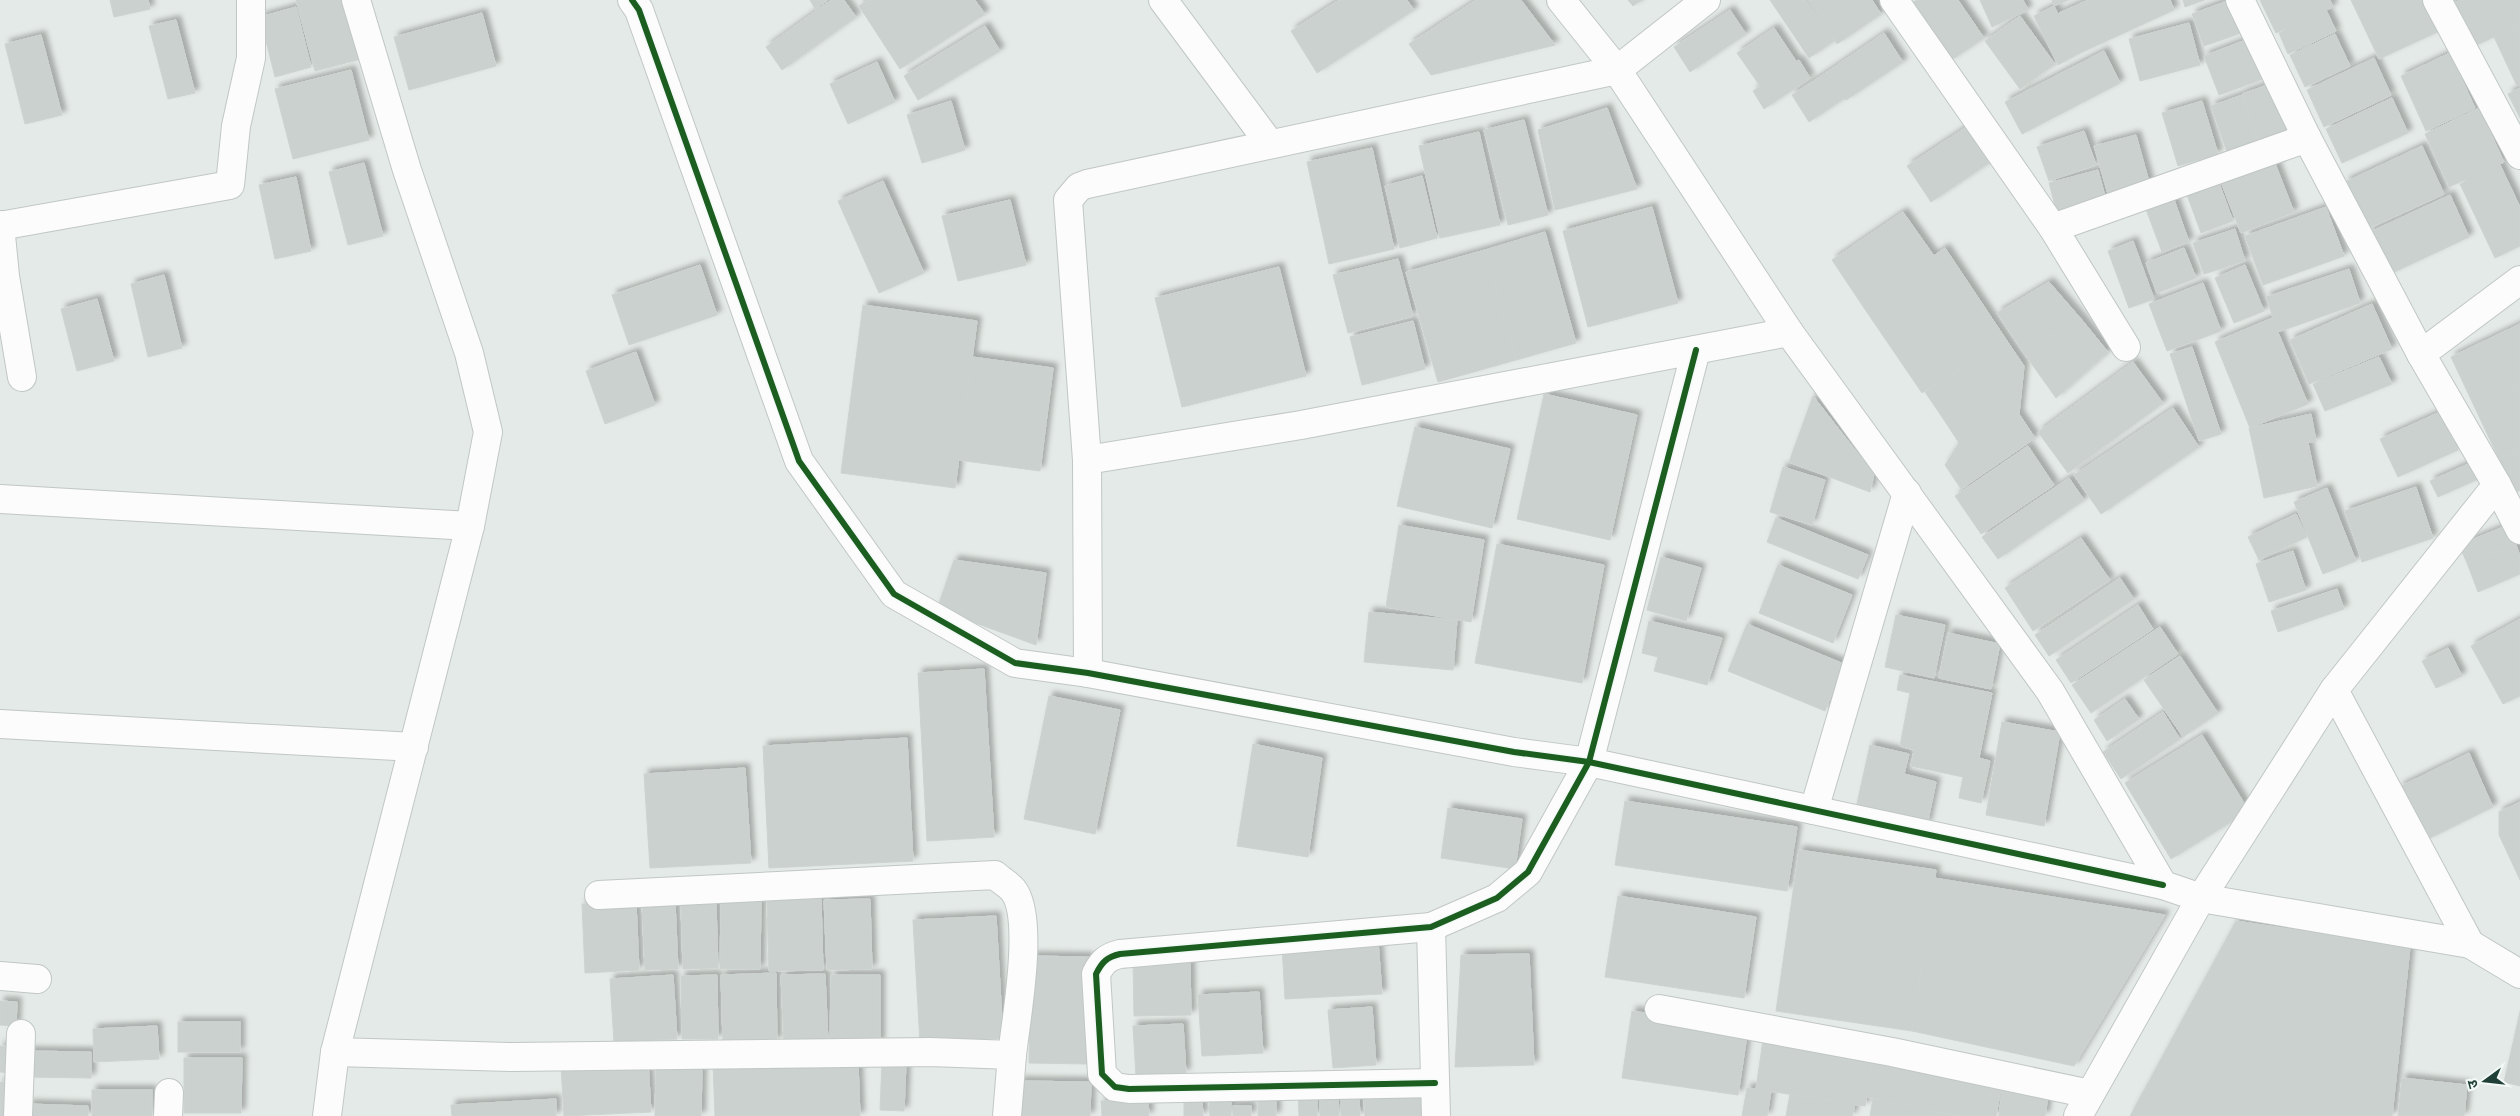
<svg xmlns="http://www.w3.org/2000/svg" width="2520" height="1116" font-family="'PT Sans','Noto Sans Devanagari',sans-serif">
<style>
.building{fill:#cad1cf;stroke:#cdd3d0;filter:url(#shadow)}
.lines{fill:none;stroke-linecap:round;stroke-linejoin:round}
.minor-casing{stroke:#c1c7c4;stroke-width:30}
.minor{stroke:#fbfcfb;stroke-width:28}
.cycleway-casing{stroke:#f2f9f6;stroke-width:9}
.cycleway{stroke:#1b5e20;stroke-width:6}
</style>
<defs>
<filter id="shadow"><feDropShadow dx="4.5" dy="-4.5" stdDeviation="2.5" flood-color="#0004"/></filter>
</defs>
<rect width="100%" height="100%" fill="#e4eae7"/>
<g class="building">
<path d="M110 0H148L150 9 114 17Z"/>
<path d="M296 0H345L361 59 315 71Z"/>
<path d="M810 0H828L815 9Z"/>
<path d="M831 0H844L856 17 782 70 766 47Z"/>
<path d="M868 0H975L985 14 900 69 859 6Z"/>
<path d="M1339 0H1407L1414 10 1317 73 1291 31Z"/>
<path d="M1476 0H1521L1555 45 1431 75 1409 44Z"/>
<path d="M1628 0H1642L1633 6Z"/>
<path d="M1770 0H1806L1834 41 1809 58Z"/>
<path d="M1808 0H1872L1881 14 1837 44Z"/>
<path d="M1917 0H1958L1984 38 1950 61 1912 3Z"/>
<path d="M1980 0H2023L2028 10 1992 27Z"/>
<path d="M2052 0H2068L2054 6Z"/>
<path d="M2088 0H2170L2174 10 2078 54 2059 13Z"/>
<path d="M2183 0H2204L2185 7Z"/>
<path d="M2230 0 2241 33 2204 46 2192 14Z"/>
<path d="M2260 0H2330L2333 7 2276 33Z"/>
<path d="M2351 0H2431L2444 29 2379 59Z"/>
<path d="M2461 0H2520V25L2470 48 2449 5Z"/>
<path d="M2054 6 2078 54 2058 65 2034 16Z"/>
<path d="M296 7 311 67 275 77 260 17Z"/>
<path d="M1730 10 1746 34 1690 72 1674 47Z"/>
<path d="M2326 10 2336 31 2288 54 2279 33Z"/>
<path d="M482 13 496 66 409 90 394 37Z"/>
<path d="M2020 16 2055 64 2020 89 1985 41Z"/>
<path d="M176 20 195 93 168 99 149 26Z"/>
<path d="M2189 23 2200 65 2140 81 2129 39Z"/>
<path d="M2520 25V85L2517 86 2494 37Z"/>
<path d="M985 26 1000 51 918 100 904 76Z"/>
<path d="M1774 28 1796 61 1760 86 1737 53Z"/>
<path d="M1884 33 1903 62 1846 100 1827 72Z"/>
<path d="M2335 34 2350 66 2305 87 2290 55Z"/>
<path d="M41 35 62 115 25 124 5 44Z"/>
<path d="M2248 39 2263 79 2219 95 2204 56Z"/>
<path d="M2104 51 2120 83 2022 134 2005 102Z"/>
<path d="M2450 53 2475 108 2426 131 2401 76Z"/>
<path d="M2374 58 2391 95 2324 127 2307 90Z"/>
<path d="M1799 60 1810 78 1764 109 1753 91Z"/>
<path d="M877 62 895 102 848 124 830 84Z"/>
<path d="M351 70 369 140 293 159 275 89Z"/>
<path d="M1827 72 1845 98 1809 122 1792 95Z"/>
<path d="M2273 83 2292 135 2261 146 2242 94Z"/>
<path d="M2520 88V118L2508 94Z"/>
<path d="M2242 95 2258 141 2227 152 2211 106Z"/>
<path d="M2392 98 2408 133 2342 163 2326 129Z"/>
<path d="M951 101 965 150 922 163 907 115Z"/>
<path d="M2202 101 2218 154 2178 166 2162 113Z"/>
<path d="M1607 108 1637 189 1555 210 1538 130Z"/>
<path d="M2479 108 2504 162 2449 187 2425 134Z"/>
<path d="M1524 120 1548 215 1508 225 1484 130Z"/>
<path d="M1965 128 1989 163 1931 202 1907 166Z"/>
<path d="M2084 131 2096 165 2049 181 2037 147Z"/>
<path d="M1479 132 1500 225 1440 238 1419 146Z"/>
<path d="M2136 135 2151 189 2110 201 2094 146Z"/>
<path d="M2422 146 2444 194 2367 229 2345 182Z"/>
<path d="M1372 148 1394 249 1329 264 1307 162Z"/>
<path d="M2274 161 2294 212 2241 233 2221 182Z"/>
<path d="M364 163 383 236 348 245 329 172Z"/>
<path d="M2500 165 2520 207V246L2495 258 2460 184Z"/>
<path d="M2098 170 2107 204 2058 217 2049 183Z"/>
<path d="M1422 176 1437 238 1400 248 1385 186Z"/>
<path d="M296 177 311 251 275 259 259 185Z"/>
<path d="M883 181 924 273 879 293 838 201Z"/>
<path d="M2219 183 2233 221 2201 233 2187 195Z"/>
<path d="M2172 194 2189 242 2162 252 2144 204Z"/>
<path d="M2450 195 2469 237 2388 275 2368 233Z"/>
<path d="M1010 200 1026 265 958 281 942 216Z"/>
<path d="M1652 207 1678 303 1588 327 1563 231Z"/>
<path d="M2326 207 2344 256 2263 285 2245 236Z"/>
<path d="M1903 212 1934 256 1862 305 1832 260Z"/>
<path d="M2235 229 2245 261 2204 274 2193 243Z"/>
<path d="M1545 232 1576 343 1516 360 1485 250Z"/>
<path d="M2133 241 2154 299 2129 308 2108 251Z"/>
<path d="M1945 248 2005 338 1922 393 1862 305Z"/>
<path d="M2184 248 2196 278 2157 293 2146 263Z"/>
<path d="M1485 250 1516 360 1438 382 1406 272Z"/>
<path d="M1398 259 1413 316 1348 333 1333 275Z"/>
<path d="M700 265 717 315 629 345 612 295Z"/>
<path d="M2245 265 2264 311 2234 323 2215 278Z"/>
<path d="M1279 267 1306 376 1182 407 1155 298Z"/>
<path d="M2349 269 2360 303 2278 332 2266 297Z"/>
<path d="M164 275 182 348 148 357 131 284Z"/>
<path d="M2049 282 2082 320 2021 349 1997 313Z"/>
<path d="M2203 283 2221 331 2167 351 2149 304Z"/>
<path d="M97 299 114 361 77 371 61 309Z"/>
<path d="M2372 304 2392 349 2309 384 2290 340Z"/>
<path d="M863 305 977 321 955 488 841 473Z"/>
<path d="M2272 318 2308 404 2250 428 2215 342Z"/>
<path d="M2082 320 2108 352 2056 398 2021 349Z"/>
<path d="M1413 321 1425 369 1362 385 1350 337Z"/>
<path d="M2520 324V386L2475 408 2451 357Z"/>
<path d="M2005 338 2024 366 1944 420 1925 392Z"/>
<path d="M2192 347 2221 434 2199 441 2170 354Z"/>
<path d="M636 352 655 405 605 424 586 371Z"/>
<path d="M972 357 1053 368 1040 471 958 460Z"/>
<path d="M2379 357 2392 384 2325 411 2313 384Z"/>
<path d="M2133 362 2163 403 2068 473 2038 432Z"/>
<path d="M2024 366 2019 414 1945 465 1959 443 1944 420Z"/>
<path d="M2520 386V449L2499 459 2475 408Z"/>
<path d="M1544 394 1637 415 1610 540 1517 519Z"/>
<path d="M1813 396 1874 474 1870 492 1789 462Z"/>
<path d="M2173 408 2199 447 2101 514 2074 475Z"/>
<path d="M2440 412 2458 450 2398 477 2380 439Z"/>
<path d="M2019 414 2035 438 1961 489 1945 465Z"/>
<path d="M2311 414 2316 441 2255 455 2249 428Z"/>
<path d="M1415 427 1510 449 1492 528 1397 506Z"/>
<path d="M2308 443 2317 486 2264 498 2255 455Z"/>
<path d="M2028 446 2054 485 1981 534 1955 496Z"/>
<path d="M2520 449V490L2515 493 2499 459Z"/>
<path d="M2475 461 2483 477 2438 497 2430 481Z"/>
<path d="M1783 467 1825 480 1812 525 1770 512Z"/>
<path d="M2069 478 2084 500 1998 559 1982 537Z"/>
<path d="M2416 487 2433 538 2362 562 2345 511Z"/>
<path d="M2327 488 2356 561 2323 574 2294 502Z"/>
<path d="M2296 514 2307 537 2259 560 2248 537Z"/>
<path d="M1776 518 1868 555 1858 579 1767 542Z"/>
<path d="M1399 525 1484 540 1471 622 1386 607Z"/>
<path d="M2508 525 2516 545 2467 563 2459 545Z"/>
<path d="M2081 538 2110 580 2033 631 2005 588Z"/>
<path d="M1497 544 1604 565 1582 683 1475 663Z"/>
<path d="M2516 545 2520 556V574L2478 592 2467 563Z"/>
<path d="M2293 551 2306 590 2269 602 2256 564Z"/>
<path d="M1661 557 1701 568 1686 621 1647 610Z"/>
<path d="M954 560 1046 573 1036 645 937 609Z"/>
<path d="M1778 565 1852 595 1833 643 1759 613Z"/>
<path d="M2120 578 2134 599 2049 656 2035 635Z"/>
<path d="M2337 589 2344 609 2278 632 2271 611Z"/>
<path d="M2138 605 2153 629 2071 683 2056 660Z"/>
<path d="M1369 612 1457 620 1453 670 1364 662Z"/>
<path d="M1896 615 1945 625 1934 678 1885 667Z"/>
<path d="M2520 619V696L2503 704 2471 646Z"/>
<path d="M1649 621 1722 638 1707 685 1654 671 1658 657 1642 653Z"/>
<path d="M1747 624 1844 664 1825 711 1728 671Z"/>
<path d="M2160 627 2178 654 2091 713 2072 685Z"/>
<path d="M1948 633 2000 644 1991 689 1939 678Z"/>
<path d="M2448 648 2462 676 2436 688 2422 661Z"/>
<path d="M2180 656 2218 713 2183 737 2144 680Z"/>
<path d="M984 669 994 837 927 841 918 673Z"/>
<path d="M1900 675 1992 693 1979 758 1990 761 1981 803 1959 798 1963 777 1911 766 1914 750 1900 746 1910 693 1897 690Z"/>
<path d="M1049 696 1120 710 1095 834 1024 819Z"/>
<path d="M2125 699 2139 719 2107 741 2094 720Z"/>
<path d="M2163 712 2180 739 2121 779 2103 752Z"/>
<path d="M2002 722 2060 732 2044 826 1986 815Z"/>
<path d="M2202 735 2249 811 2171 859 2125 783Z"/>
<path d="M907 738 913 861 769 868 763 746Z"/>
<path d="M1253 744 1322 758 1308 857 1237 846Z"/>
<path d="M1870 745 1909 754 1904 774 1936 782 1927 825 1856 808Z"/>
<path d="M2469 753 2483 785 2415 817 2399 787Z"/>
<path d="M745 768 751 863 650 868 644 774Z"/>
<path d="M2483 785 2493 807 2426 840 2415 817Z"/>
<path d="M1625 801 1797 827 1787 891 1615 865Z"/>
<path d="M2520 802V880L2499 835V812Z"/>
<path d="M1448 808 1522 819 1515 869 1441 858Z"/>
<path d="M1799 850 1936 870 1912 1031 1776 1011Z"/>
<path d="M1934 878 2165 915 2074 1066 1912 1031Z"/>
<path d="M1618 896 1756 917 1744 998 1605 977Z"/>
<path d="M821 899 823 970 769 971 767 901Z"/>
<path d="M870 899 872 969 827 970 824 900Z"/>
<path d="M721 900 761 901 760 969H720Z"/>
<path d="M675 901 678 969 645 970 642 902Z"/>
<path d="M636 902 639 970 585 973 582 904Z"/>
<path d="M716 904 718 968 683 969 681 905Z"/>
<path d="M996 916 1003 1038 920 1043 913 920Z"/>
<path d="M2236 921 2410 947 2392 1116H2130Z"/>
<path d="M1378 941 1382 994 1285 999 1282 946Z"/>
<path d="M1529 954 1534 1065 1455 1067 1461 955Z"/>
<path d="M1031 956 1089 957 1088 1064 1029 1063Z"/>
<path d="M1190 960 1191 1015 1134 1016 1133 961Z"/>
<path d="M776 973 777 1041 723 1043 721 975Z"/>
<path d="M825 974 828 1042 784 1044 781 975Z"/>
<path d="M673 975 677 1039 614 1042 610 979Z"/>
<path d="M717 975 718 1039H682L681 976Z"/>
<path d="M831 975H880V1044L830 1043Z"/>
<path d="M1259 992 1263 1053 1202 1056 1198 995Z"/>
<path d="M0 1001 17 1002 16 1026 0 1025Z"/>
<path d="M1372 1007 1376 1065 1333 1068 1328 1010Z"/>
<path d="M1632 1011 1748 1028 1738 1095 1622 1078Z"/>
<path d="M2520 1012V1086L2504 1082Z"/>
<rect x="178" y="1022" width="62" height="30"/>
<path d="M1183 1024 1186 1073 1136 1076 1133 1026Z"/>
<path d="M157 1026 159 1059 94 1062 93 1029Z"/>
<path d="M1763 1040 1873 1057 1865 1106 1756 1089Z"/>
<path d="M0 1046 12 1047 11 1073 0 1072Z"/>
<path d="M27 1051 91 1052V1078L27 1077Z"/>
<path d="M1873 1057 2002 1082 1996 1116H1959L1866 1097Z"/>
<path d="M184 1058H242L241 1113H184Z"/>
<path d="M648 1061 651 1112 564 1116 561 1066Z"/>
<path d="M858 1062 860 1116H715L713 1066Z"/>
<path d="M882 1062 906 1063 904 1111 880 1110Z"/>
<path d="M656 1069 702 1070 701 1116H655Z"/>
<path d="M2402 1078 2467 1085 2464 1116H2398Z"/>
<path d="M1019 1081 1091 1082 1090 1116H1019Z"/>
<path d="M0 1082 15 1083 13 1116H0Z"/>
<path d="M1423 1088 1424 1116H1365L1363 1091Z"/>
<path d="M1747 1088 1771 1091 1767 1116H1742Z"/>
<rect x="92" y="1090" width="60" height="26"/>
<path d="M2002 1090 2048 1096 2045 1116H1999Z"/>
<path d="M1317 1091V1116H1299L1298 1092Z"/>
<path d="M1338 1092 1339 1116H1320V1093Z"/>
<path d="M1258 1094 1276 1095V1116H1258Z"/>
<path d="M1790 1094 1855 1104 1852 1116H1786Z"/>
<path d="M1341 1095 1359 1096 1360 1116H1341Z"/>
<path d="M1184 1098 1202 1099 1203 1116H1184Z"/>
<path d="M1209 1098H1231V1116H1210Z"/>
<path d="M556 1099V1116H452L451 1105Z"/>
<path d="M1148 1099 1149 1116H1102L1101 1101Z"/>
<path d="M1873 1099 1959 1116H1870Z"/>
<path d="M28 1104 88 1106V1116H28Z"/>
<rect x="1233" y="1106" width="18" height="10"/>
</g>
<g class="lines">
<defs>
<g id="minor">
<path d="M632 0 639 10 799 461 894 594 1015 663 1088 673 1514 752 1589 762 2163 885"/>
<path d="M1163 0 1270 144"/>
<path d="M1706 0 1617 70 1789 332 2050 691 2163 885 2201 898 2470 944"/>
<path d="M1894 0 2053 228 2307 138 2421 354"/>
<path d="M2240 0 2307 138"/>
<path d="M2437 0 2520 155"/>
<path d="M0 225 5 276 22 377"/>
<path d="M0 226 230 185 236 126 251 58V0"/>
<path d="M2053 228 2126 347"/>
<path d="M2520 280 2421 354 2497 485 2334 690 2470 944 2520 974"/>
<path d="M1087 460 1301 425 1789 332"/>
<path d="M2497 485 2520 530"/>
<path d="M0 499 470 526"/>
<path d="M1088 673 1087 460 1068 200 1079 187 1087 184 1617 70 1561 0"/>
<path d="M0 724 414 747"/>
<path d="M1814 810 1907 493"/>
<path d="M599 895 995 875C1000 880 1008 884 1013 890 1035 917 1016 1019 1012 1055"/>
<path d="M1431 927 1436 1116"/>
<path d="M0 976 37 979"/>
<path d="M1659 1009 1892 1052 2090 1094"/>
<path d="M335 1052 512 1057 930 1052 1012 1055 1007 1116"/>
<path d="M1435 1083 1129 1089 1115 1087 1102 1074 1096 974C1102 962 1107 957 1120 954L1431 927 1497 898 1528 872 1589 762 1696 350"/>
<path d="M18 1116 21 1034"/>
<path d="M168 1116 169 1093"/>
<path d="M327 1116 335 1052 470 526 488 432 469 353 407 170 356 0"/>
<path d="M2078 1116 2201 898 2334 690"/>
</g>
</defs>
<use href="#minor" class="minor-casing"/>
<use href="#minor" class="minor"/>
<defs>
<g id="cycleway">
<path d="M632 0 639 10 799 461 894 594 1015 663 1088 673 1514 752 1589 762 2163 885"/>
<path d="M1435 1083 1129 1089 1115 1087 1102 1074 1096 974C1102 962 1107 957 1120 954L1431 927 1497 898 1528 872 1589 762 1696 350"/>
</g>
</defs>
<use href="#cycleway" class="cycleway-casing"/>
<use href="#cycleway" class="cycleway"/>
</g>
<g transform="translate(2485 1081) rotate(255)" stroke="#f2f9f6" stroke-width="4" paint-order="stroke">
<path d="M0-4L9 19L0 12L-9 19Z" fill="#1f3f37"/>
<text y="-8" font-size="14" font-weight="bold" text-anchor="middle" fill="#1f3f37">उ</text>
</g>
</svg>
